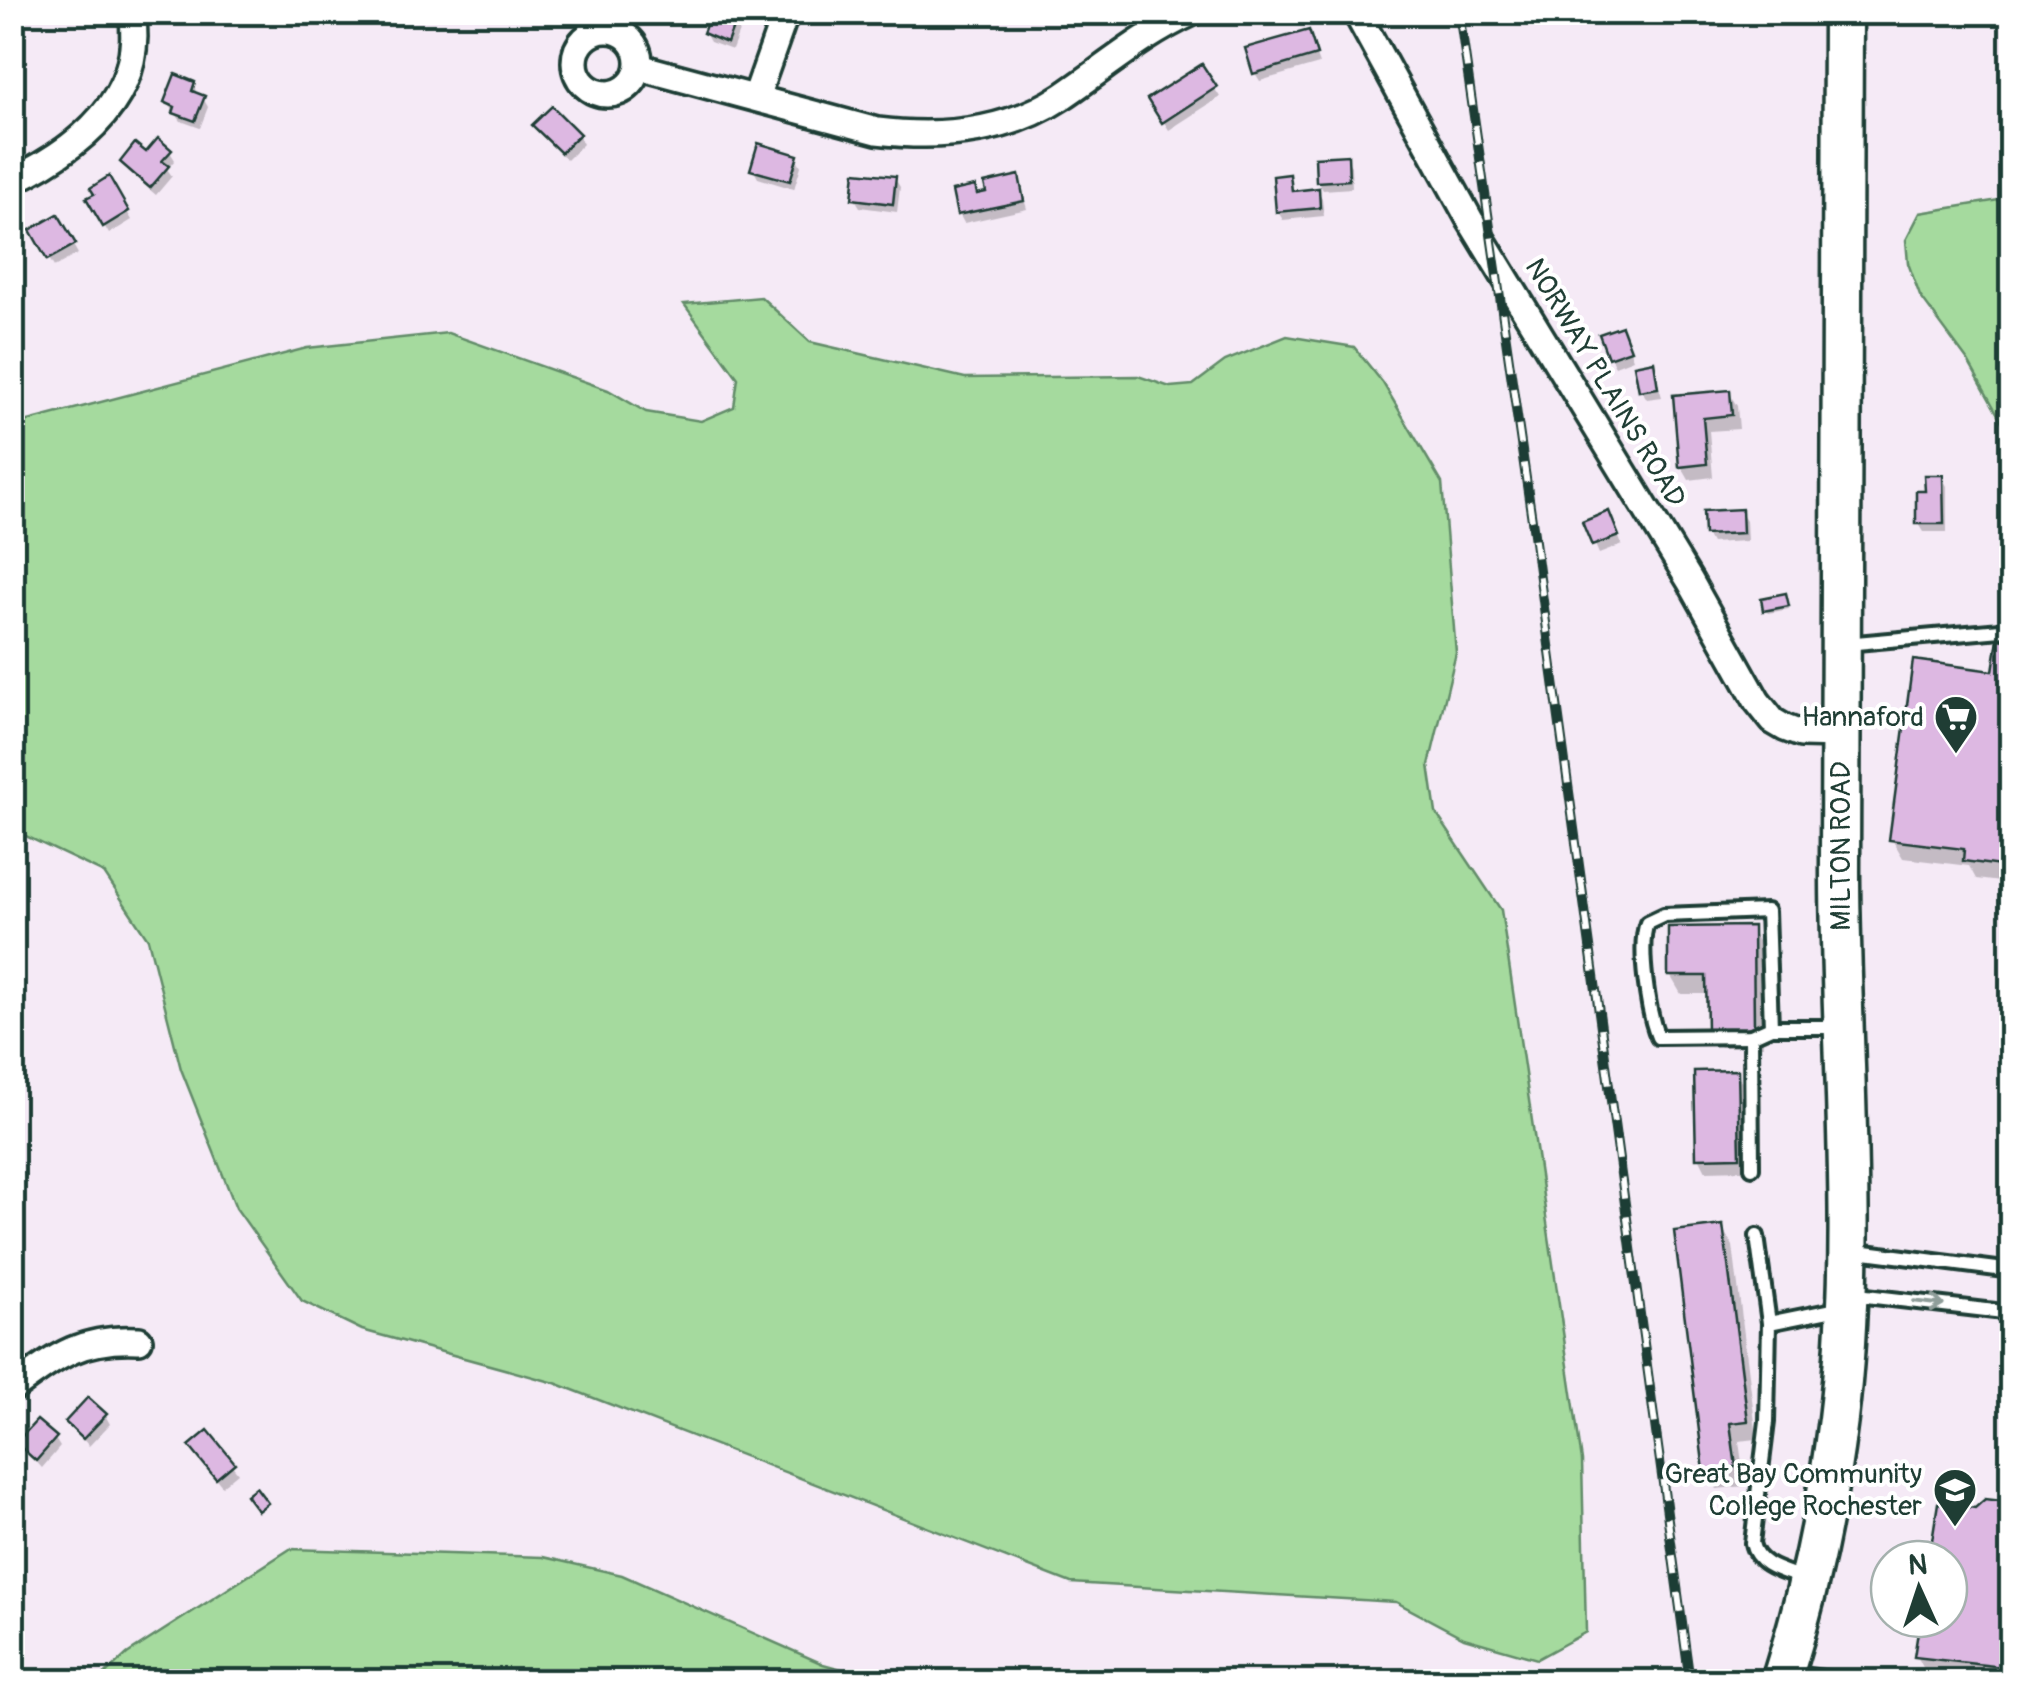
<svg xmlns="http://www.w3.org/2000/svg" width="2024" height="1694" font-family="Pangolin,sans-serif">
<style>
.green{fill:#a5da9e;stroke:#628c69;stroke-width:2.5}
.shadow{fill:#0003}
.building{fill:#ddb8e2;stroke:#1f3d34;stroke-width:2.5}
.lines{fill:none;stroke-linecap:round;stroke-linejoin:round}
.lane-casing{stroke:#1f3d34;stroke-width:20}
.street-casing{stroke:#1f3d34;stroke-width:32}
.primary-casing{stroke:#1f3d34;stroke-width:45}
.lane{stroke:#fff;stroke-width:12}
.street{stroke:#fff;stroke-width:25}
.primary{stroke:#fff;stroke-width:38}
.rail-casing{stroke:#1f3d34;stroke-width:10}
.rail{stroke:#fff;stroke-width:6;stroke-dasharray:19;stroke-linecap:butt}
.oneway{stroke:#8f9e9a}
.labels{text-anchor:middle;dominant-baseline:central;stroke-width:8;stroke-linejoin:round;paint-order:stroke}
.street-label{font-size:28px;fill:#1f3d34;stroke:#fff}
.poi-label{font-size:28px;fill:#1f3d34;stroke:#fff;text-anchor:end}
</style>
<rect width="100%" height="100%" fill="#f5eaf6"/>
<filter id="ink" filterUnits="userSpaceOnUse"><feTurbulence type="fractalNoise" baseFrequency=".01" numOctaves="2"/><feDisplacementMap in="SourceGraphic" scale="20" xChannelSelector="R" yChannelSelector="G"/><feConvolveMatrix kernelMatrix="1 2 1 2 8 2 1 2 1" color-interpolation-filters="sRGB"/></filter>
<g filter="url(#ink)">
<g class="green">
<path d="M2011 198H2012L2011 438 1968 361 1920 296 1908 263 1906 240 1920 213Z"/>
<path d="M761 297 810 342 965 378 1138 376 1170 387 1193 385 1225 361 1287 336 1354 347 1383 383 1442 483 1456 653 1429 765 1436 813 1501 910 1582 1461 1586 1632 1537 1659 1464 1638 1396 1602 1071 1583 555 1383 362 1330 302 1301 236 1208 181 1069 148 939 104 873 13 830V425L307 348 448 333 608 390 646 412 701 421 734 407 738 378 684 304Z"/>
<path d="M290 1549 543 1557 622 1575 823 1664 886 1681H98L127 1654Z"/>
</g>
<g class="shadow">
<path d="M714 12H741L743 21 732 50 710 42 705 33Z"/>
<path d="M1308 33 1319 64 1260 81 1255 73Z"/>
<path d="M1201 67 1220 97 1169 130 1150 100Z"/>
<path d="M194 84 197 96 203 98 208 107 200 128 181 121 167 102Z"/>
<path d="M535 126 578 135 583 144 567 160Z"/>
<path d="M170 152 175 160 167 169 172 176 156 195 128 171 123 162Z"/>
<path d="M796 157 801 166 794 189 758 178 753 169Z"/>
<path d="M1346 158 1351 166 1352 188 1323 190 1318 181Z"/>
<path d="M1289 177 1295 193 1317 191 1322 199 1324 216 1283 220 1278 212Z"/>
<path d="M1018 178 1027 209 964 223 959 214 978 197Z"/>
<path d="M895 179 900 187 897 212 860 207 855 199Z"/>
<path d="M108 180 132 220 109 234 89 199Z"/>
<path d="M57 217 78 254 54 267 33 231Z"/>
<path d="M1625 337 1633 359 1615 366 1610 357Z"/>
<path d="M1652 364 1662 397 1647 399 1642 391Z"/>
<path d="M1729 393 1737 406 1739 429 1709 431 1713 477 1689 480 1681 466 1675 397Z"/>
<path d="M1942 477 1947 486V532H1924L1919 524 1927 493Z"/>
<path d="M1741 512 1746 520 1747 541 1711 543 1706 534Z"/>
<path d="M1613 522 1622 545 1599 554 1586 523Z"/>
<path d="M1787 599 1789 609 1768 613 1766 610Z"/>
<path d="M2012 644V889L2008 883 1976 879 1969 866 1903 858 1892 839Z"/>
<path d="M1751 929 1762 948 1763 1046 1720 1047 1709 1028V994H1681L1670 975Z"/>
<path d="M1736 1072 1744 1086 1746 1170 1706 1171 1699 1157Z"/>
<path d="M1722 1227 1733 1246 1757 1439 1739 1441 1745 1486 1717 1489 1707 1470Z"/>
<path d="M105 1415 110 1424 89 1446 68 1423Z"/>
<path d="M208 1434 238 1473 222 1486 197 1455Z"/>
<path d="M55 1439 60 1447 42 1468 19 1443Z"/>
<path d="M2012 1504V1682L1927 1675 1917 1656 1922 1619H1949V1559H1932L1976 1511Z"/>
</g>
<g class="building">
<path d="M711 12H739L727 43 703 33Z"/>
<path d="M1309 30 1317 55 1253 74 1245 48Z"/>
<path d="M1202 64 1217 87 1162 123 1147 99Z"/>
<path d="M175 74 195 82 192 91 205 96 195 121 173 113 175 107 164 102Z"/>
<path d="M552 106 580 134 561 153 532 125Z"/>
<path d="M158 138 172 150 162 161 169 166 150 188 120 162 135 143 146 152Z"/>
<path d="M758 143 798 155 790 181 750 170Z"/>
<path d="M1348 155 1349 180 1316 182 1315 157Z"/>
<path d="M855 172 896 176 893 204 852 199Z"/>
<path d="M1290 174 1292 191 1319 188 1320 208 1276 212 1273 176Z"/>
<path d="M1019 175 1024 201 957 215 952 191 975 186 977 194 986 192 984 183Z"/>
<path d="M109 176 129 211 103 227 86 198 94 194 90 188Z"/>
<path d="M58 214 76 244 47 260 30 230Z"/>
<path d="M1622 326 1631 350 1608 358 1599 334Z"/>
<path d="M1654 361 1658 388 1639 391 1634 365Z"/>
<path d="M1730 390 1732 415 1703 418 1707 464 1679 467 1673 395Z"/>
<path d="M1924 475H1943L1944 524H1916V491H1925Z"/>
<path d="M1742 509 1743 533 1704 535 1703 511Z"/>
<path d="M1609 511 1619 536 1592 546 1582 522Z"/>
<path d="M1786 593 1789 606 1763 611 1761 598Z"/>
<path d="M1998 639 2012 641V876L2000 874 2001 866 1963 861 1964 849 1889 840 1913 660 1993 671Z"/>
<path d="M1753 926 1754 1028 1707 1029 1706 976H1668V927Z"/>
<path d="M1738 1070 1740 1157 1696 1158 1694 1071Z"/>
<path d="M1723 1225 1748 1421 1730 1423 1736 1467 1704 1471 1674 1231Z"/>
<path d="M88 1397 107 1414 83 1439 65 1422Z"/>
<path d="M37 1420 57 1437 36 1461 16 1443Z"/>
<path d="M208 1430 235 1463 216 1479 189 1446Z"/>
<path d="M256 1487 268 1503 258 1511 246 1495Z"/>
<path d="M1985 1499 2012 1502V1668L1914 1657 1920 1619H1949V1559H1929L1938 1503 1975 1508Z"/>
</g>
<g class="lines">
<defs>
<g id="lane">
<path d="M1845 644 2012 629"/>
<path d="M1771 1027 1767 911 1664 915 1647 923C1638 946 1648 1014 1658 1037L1751 1036 1771 1027H1840"/>
<path d="M1751 1036 1752 1168"/>
<path d="M1757 1236 1769 1323"/>
<path d="M1850 1250 2012 1271"/>
<path d="M1849 1294 2012 1313"/>
<path d="M1805 1579C1785 1571 1757 1567 1752 1543L1767 1422 1769 1323 1843 1308"/>
<path d="M1786 1673 1852 1682"/>
</g>
<g id="street">
<path d="M1356 12 1470 220 1690 581 1757 701 1773 721 1785 728 1801 734 1840 735"/>
<circle cx="607" cy="62" r="32"/>
<path d="M639 67 877 131C942 139 1007 133 1063 96 1106 67 1144 34 1193 12"/>
<path d="M756 97 786 12"/>
<path d="M12 181C80 148 146 96 132 12"/>
<path d="M12 1389C57 1356 81 1337 139 1340"/>
</g>
<path id="primary" d="M1781 1682C1808 1596 1827 1508 1838 1419 1860 1241 1841 1059 1840 880 1839 591 1841 302 1843 12"/>
</defs>
<use href="#lane" class="lane-casing"/>
<use href="#street" class="street-casing"/>
<use href="#primary" class="primary-casing"/>
<use href="#lane" class="lane"/>
<use href="#street" class="street"/>
<use href="#primary" class="primary"/>
<defs>
<path id="rail" d="M1459 12 1533 527 1690 1682"/>
</defs>
<use href="#rail" class="rail-casing"/>
<use href="#rail" class="rail"/>
</g>
<defs><path id="oneway-shaft" d="M-6 0H5M1.5-3L5.5 0L1.5 3" fill="none" stroke-width="1.6" stroke-linecap="round" stroke-linejoin="round" transform="scale(2.5)"/></defs>
<use class="oneway" href="#oneway-shaft" transform="translate(1929 1303) rotate(7)"/>
</g>
<defs>
<symbol id="supermarket-pin" viewBox="-11 -11 22 30"><path d="M0 17L-7.5 6A9.5 9.5 0 1 1 7.5 6Z" fill="#1f3d34" stroke="#fff"/><path d="M-6-5.5h2.5l.6 2H6L4.5 2H-2.5L-4.4-4H-6ZM-1.5 3.2a1.3 1.3 0 1 0 .1 0ZM3 3.2a1.3 1.3 0 1 0 .1 0Z" fill="#fff"/></symbol>
<symbol id="university-pin" viewBox="-11 -11 22 30"><path d="M0 17L-7.5 6A9.5 9.5 0 1 1 7.5 6Z" fill="#1f3d34" stroke="#fff"/><path d="M0-5L7-2L0 1L-7-2ZM-4 1L0 2.5L4 1V4Q0 6-4 4Z" fill="#fff"/></symbol>
</defs>
<g fill-rule="evenodd">
<use href="#supermarket-pin" x="1931" y="692" width="50" height="68"/>
<use href="#university-pin" x="1930" y="1465" width="50" height="68"/>
</g>
<g class="labels">
<g class="street-label">
<text transform="translate(1605 383) rotate(59)">NORWAY PLAINS ROAD</text>
<text transform="translate(1841 846) rotate(-90)">MILTON ROAD</text>
</g>
<g class="poi-label">
<text x="1924" y="717">Hannaford</text>
<text x="1922" y="1474">Great Bay Community<tspan x="1922" dy="32">College Rochester</tspan></text>
</g>
</g>
<rect width="2024" height="1694" fill="none" stroke="#fff" stroke-width="50"/>
<rect x="25" y="25" width="1974" height="1644" fill="none" stroke="#1f3d34" stroke-width="4" filter="url(#ink)"/>
<g transform="translate(1919 1589) rotate(357)"><circle r="48" fill="#ffffff" stroke="#a5b1ae" stroke-width="2.5"/>
<path d="M0-8L18 38L0 25L-18 38Z" fill="#1f3d34"/>
<text y="-15" font-size="28" font-weight="bold" text-anchor="middle" fill="#1f3d34">N</text>
</g>
</svg>
